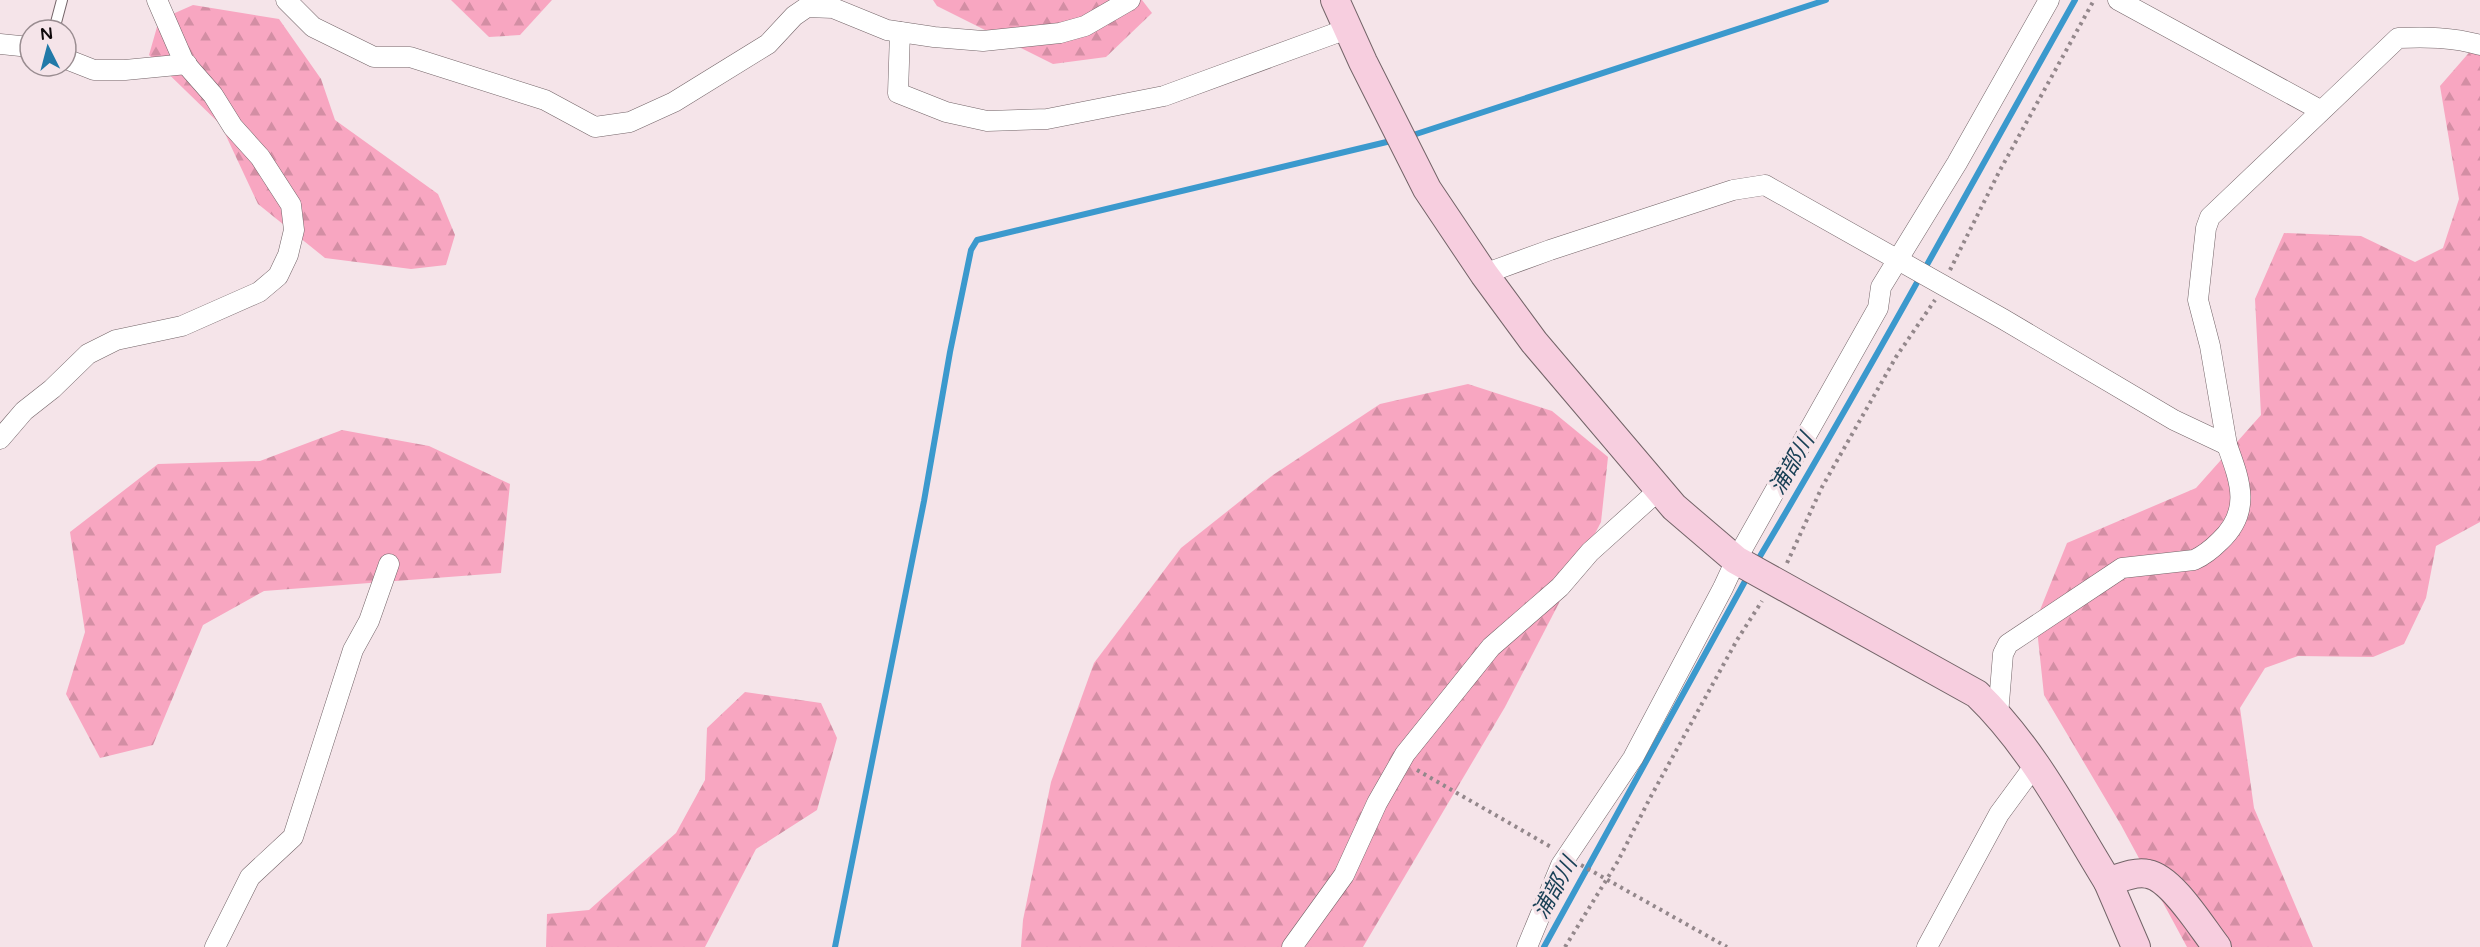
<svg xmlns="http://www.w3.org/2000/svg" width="2480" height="947" font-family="'Varela Round','Noto Sans JP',sans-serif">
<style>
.forest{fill:url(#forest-firs)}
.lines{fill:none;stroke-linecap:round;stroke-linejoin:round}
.stream{stroke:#3b99cd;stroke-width:6}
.lane-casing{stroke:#736468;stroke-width:12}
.street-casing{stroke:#736468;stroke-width:21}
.secondary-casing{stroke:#736468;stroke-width:30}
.path{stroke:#93878b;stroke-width:4;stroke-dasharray:3 4.5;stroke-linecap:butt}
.lane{stroke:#fff;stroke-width:10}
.street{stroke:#fff;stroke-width:20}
.secondary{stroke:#f7cedf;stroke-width:28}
.labels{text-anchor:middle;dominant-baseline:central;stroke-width:6;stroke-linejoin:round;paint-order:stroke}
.water-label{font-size:22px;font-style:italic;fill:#194056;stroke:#f5e4e9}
</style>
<defs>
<pattern id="forest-firs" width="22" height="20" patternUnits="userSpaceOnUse" patternTransform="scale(1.5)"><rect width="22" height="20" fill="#f8a6c1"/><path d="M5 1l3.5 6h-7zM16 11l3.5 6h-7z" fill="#d38ea4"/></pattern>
</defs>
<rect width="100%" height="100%" fill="#f5e4e9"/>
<g class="forest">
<path d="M451 0H552L520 35 489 37Z"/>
<path d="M933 0H1142L1152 13 1106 57 1053 64 937 6Z"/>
<path d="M193 5 279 19 321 79 335 120 438 194 455 235 446 265 411 269 325 258 258 204 221 125 149 55 159 20Z"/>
<path d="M2480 40V522L2436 546 2426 598 2404 644 2373 657 2298 656 2265 668 2240 708 2254 808 2313 947H2187L2121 825 2044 695 2036 620 2067 543 2196 488 2261 415 2255 299 2284 233 2361 236 2415 262 2443 248 2459 199 2440 86Z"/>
<path d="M1468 384 1552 411 1608 457 1601 522 1505 707 1363 947H1021L1023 920 1051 782 1094 663 1181 548 1273 475 1380 404Z"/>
<path d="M342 430 429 446 510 484 501 573 264 591 203 625 153 745 100 758 66 694 85 632 70 532 158 464 260 461Z"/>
<path d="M745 692 821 703 837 738 817 810 756 849 705 947H546L547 914 589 910 676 833 705 780 707 728Z"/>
</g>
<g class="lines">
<g class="stream">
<path d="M1407 137 1826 0"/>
<path d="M1756 563C1866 378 1969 188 2075 0"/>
<path d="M835 947 924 501 950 352 971 250 977 240 1395 140"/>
<path d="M1544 947 1749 574"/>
</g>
<defs>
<path id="lane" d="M54 30 62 0"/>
<g id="street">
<path d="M286 0 313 27 374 57H410L545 100 595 127 630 122 674 102 768 44 794 16 807 7 833 8 887 30 934 37 983 41 1060 33 1085 26 1130 0"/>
<path d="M2118 0 2320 110"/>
<path d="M900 32 898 93 946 112 987 121 1047 119 1164 96 1347 29"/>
<path d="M0 44 30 47"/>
<path d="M66 59 94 70H125L187 64"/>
<path d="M1484 274 1550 250 1733 190 1765 185 2003 319 2174 420 2227 445 2210 346 2198 300 2206 228 2210 217 2398 38C2426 37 2453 37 2480 45"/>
<path d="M0 439 24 411 52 389 88 354 116 340 182 326 259 292 278 276 288 255 294 230 291 205 260 157 233 127 213 95 184 62 157 0"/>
<path d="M1998 715 2003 654 2008 644 2122 568 2194 560C2205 555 2212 549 2220 541 2252 511 2240 481 2227 445"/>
<path d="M215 947 250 877 293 837 353 650 369 621 389 564"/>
<path d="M1292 947 1344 875 1377 803 1405 754 1491 647 1560 587 1590 552 1660 489"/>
<path d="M1527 947 1561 865 1633 758 1723 588 1736 560 1878 308 1881 287 1957 163 2049 0"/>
<path d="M1927 947 1999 814 2035 765"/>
</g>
<g id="secondary">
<path d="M1335 0 1363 62 1427 189 1484 274 1534 342 1674 507 1736 560 1977 694C2032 747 2068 817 2108 882 2120 878 2135 871 2148 874 2172 878 2202 928 2217 947"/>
<path d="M2108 882 2136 947"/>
</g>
</defs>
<use href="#lane" class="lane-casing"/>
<use href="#street" class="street-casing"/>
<use href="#secondary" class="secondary-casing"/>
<g class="path">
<path d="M1950 270 1999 172 2094 0"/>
<path d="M1787 563 1822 487 1896 357 1935 300"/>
<path d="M1417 770 1551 847"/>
<path d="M1581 865 1727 947"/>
<path d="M1565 947 1618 861 1650 798 1737 640 1762 601"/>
</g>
<use href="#lane" class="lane"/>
<use href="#street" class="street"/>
<use href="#secondary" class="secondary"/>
</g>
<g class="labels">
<g class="water-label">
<text transform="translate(1792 464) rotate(-60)">浦部川</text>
<text transform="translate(1555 888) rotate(-61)">浦部川</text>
</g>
</g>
<g transform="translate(48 48) rotate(354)"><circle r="28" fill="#f5e4e9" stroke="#998c90" stroke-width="1.5"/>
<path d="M0-4.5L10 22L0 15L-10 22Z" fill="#2179a8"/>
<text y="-9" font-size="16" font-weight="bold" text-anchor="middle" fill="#0f090b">N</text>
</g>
</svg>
